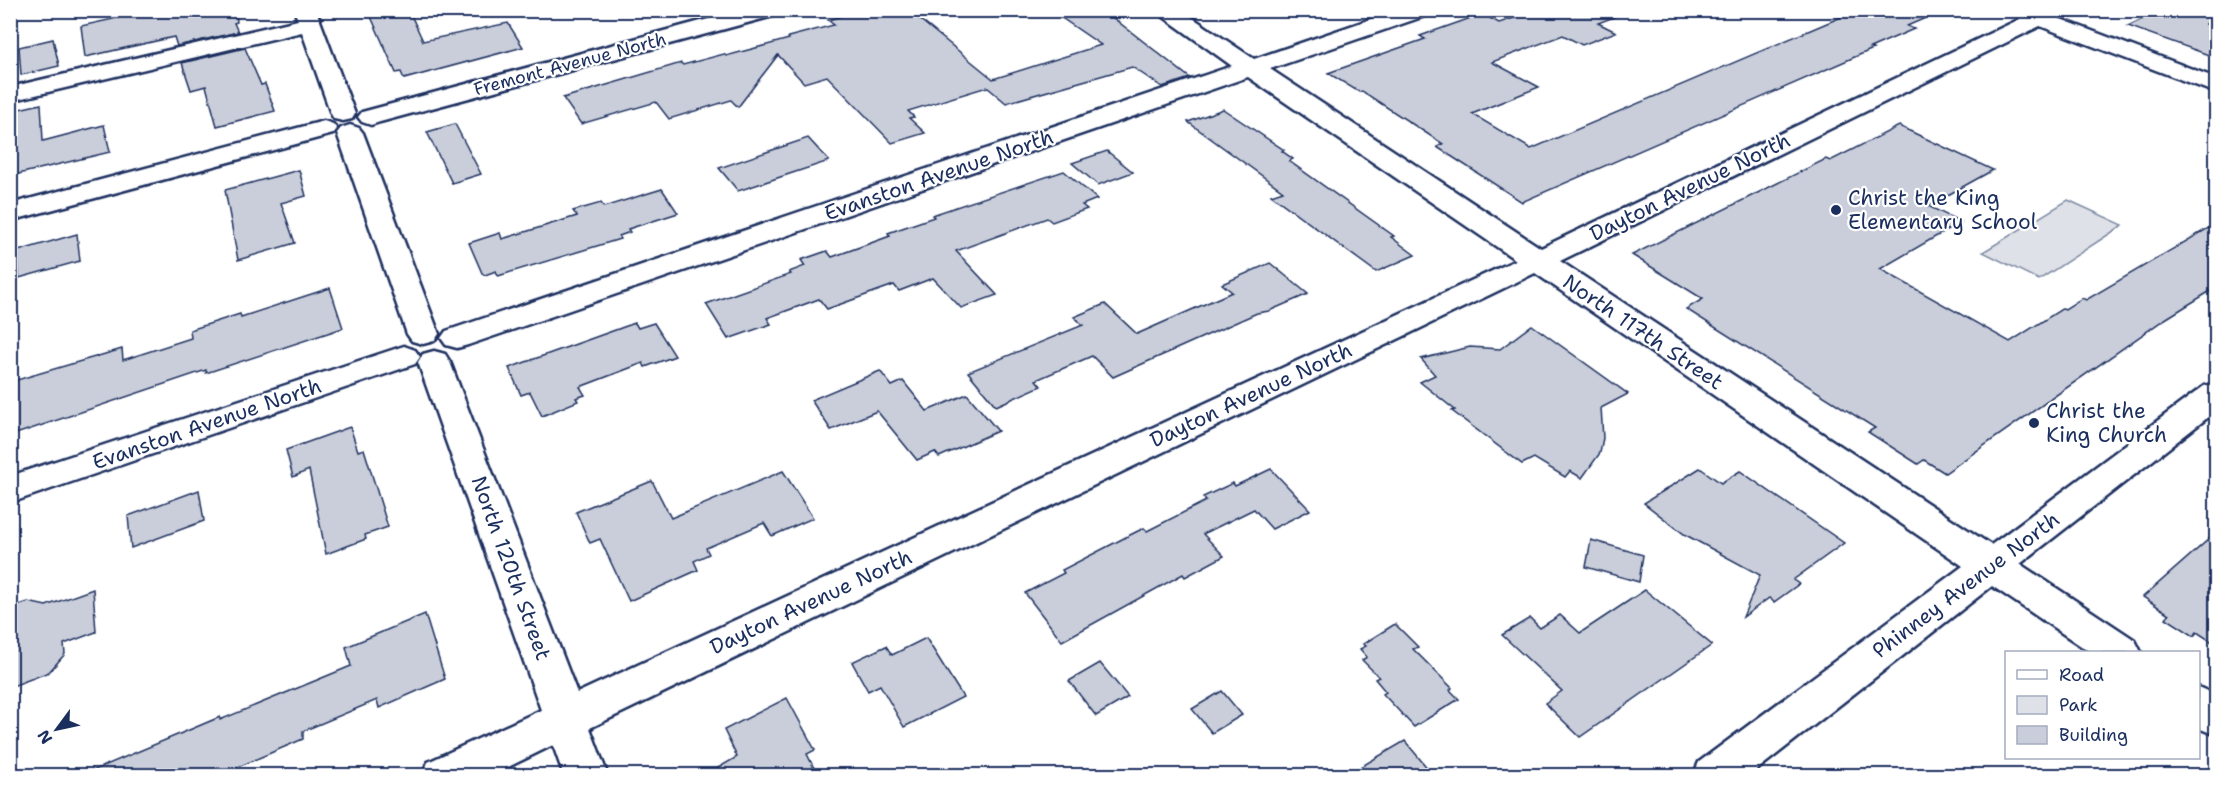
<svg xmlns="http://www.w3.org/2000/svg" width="2227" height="786" font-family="'Shantell Sans',sans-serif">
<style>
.green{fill:#dee1e7;stroke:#7c88a2;stroke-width:1.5}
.building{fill:#caceda;stroke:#1b2f5e;stroke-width:1.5}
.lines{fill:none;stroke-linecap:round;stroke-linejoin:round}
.minor-casing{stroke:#1b2f5e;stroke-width:5}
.minor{fill:#fff;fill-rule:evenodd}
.poi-dot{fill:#1b2f5e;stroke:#fff;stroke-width:2}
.labels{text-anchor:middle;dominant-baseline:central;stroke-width:4.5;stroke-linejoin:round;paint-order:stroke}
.far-street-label{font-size:18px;fill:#1b2f5e;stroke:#fff}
.street-label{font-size:21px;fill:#1b2f5e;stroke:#fff}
.poi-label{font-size:21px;fill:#1b2f5e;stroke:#fff;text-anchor:start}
</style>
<rect width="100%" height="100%" fill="#fff"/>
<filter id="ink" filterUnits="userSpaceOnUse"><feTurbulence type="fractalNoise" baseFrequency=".0167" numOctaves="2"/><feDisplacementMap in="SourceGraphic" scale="12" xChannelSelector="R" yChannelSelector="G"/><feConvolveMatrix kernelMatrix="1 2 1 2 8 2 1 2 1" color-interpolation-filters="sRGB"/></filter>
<g filter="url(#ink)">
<path class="green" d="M2068 200 2123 225 2039 280 1983 252Z"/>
<g class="building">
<path d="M154 10H236L237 22 234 23 238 32 177 46 174 37 85 57 81 26Z"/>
<path d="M368 10H400L402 15 410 13 423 41 508 23 523 47 404 79 401 72 396 73Z"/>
<path d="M863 10H908L993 79 1101 45 1050 10H1103L1190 78 1162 87 1132 67 1006 103 987 87 908 111 914 117 909 118 925 133 892 143 827 76 804 83 778 55 738 107 731 100 669 119 656 102 581 124 563 98 681 63 683 65 724 54 726 56 789 39 788 37 834 25 828 20Z"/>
<path d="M1514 10H1621L1622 14 1598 23 1616 32 1582 45 1563 35 1492 62 1539 87 1472 114 1531 149 1841 17 1838 10H1944L1907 26 1914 29 1870 48 1873 49 1522 202 1437 147 1443 144 1362 91 1359 92 1328 73 1425 39 1420 36 1482 14 1499 23 1523 15Z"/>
<path d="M2161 10H2217V18L2206 24 2217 27V58L2128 26Z"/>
<path d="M53 39 59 66 21 75 19 47Z"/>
<path d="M245 48 261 85 265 84 275 111 217 126 206 86 191 90 182 63Z"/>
<path d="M41 104 43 141 104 125 110 152 10 176V111Z"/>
<path d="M1223 109 1284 150 1282 151 1293 159 1289 161 1394 236 1391 237 1415 255 1376 272 1271 195 1283 191 1188 122Z"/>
<path d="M455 124 481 174 452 183 427 132Z"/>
<path d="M1899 126 1993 170 1928 206 1961 222 1880 269 2010 342 2063 308 2065 309 2082 298 2086 300 2217 223V287L2162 321 1945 473 1924 460 1918 464 1868 432 1875 428 1686 309 1703 299 1632 255 1826 159 1830 161Z"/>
<path d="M808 138 829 161 738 191 719 168Z"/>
<path d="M1107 151 1133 172 1098 185 1072 163Z"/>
<path d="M299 170 306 196 281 203 295 243 238 260 225 190Z"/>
<path d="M1064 171 1097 199 1082 205 1087 209 1052 222 1047 218 956 251 997 295 961 308 933 278 899 291 894 285 827 309 819 299 767 318 771 324 728 339 706 304 791 274 789 272 805 266 801 260 827 251 832 257 890 236 888 233 934 217 932 215Z"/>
<path d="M662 189 678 213 628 229 630 232 619 236 620 239 498 276 496 271 485 275 482 273 469 243 500 233 502 239 577 216 573 211 601 203 604 207Z"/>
<path d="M77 234 80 261 19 278 18 251Z"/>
<path d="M1270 263 1308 294 1269 311 1257 313 1113 377 1092 356 1036 380 1041 386 996 406 968 372 1083 325 1074 317 1105 304 1137 334 1232 292 1222 284Z"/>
<path d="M330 288 343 328 206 373V370L10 436V382L122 349 123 360 191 338 190 330 240 314 241 317Z"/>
<path d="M635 323 638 328 654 323 675 356 645 367 643 363 580 387 585 395 576 398 578 401 542 416 530 392 521 395 509 368Z"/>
<path d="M1532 325 1628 394 1601 408 1603 438 1600 453 1582 478 1570 471 1565 477 1534 458 1522 464 1452 411 1455 410 1420 382 1435 375 1421 359 1470 347 1500 349Z"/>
<path d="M880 371 892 386 903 381 927 411 967 394 998 431 939 457 935 452 917 460 877 411 831 430 811 400Z"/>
<path d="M350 427 358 451 364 449 388 527 365 535 366 539 326 554 309 470 293 477 286 450Z"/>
<path d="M1700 468 1721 483 1740 471 1844 543 1793 580 1799 584 1774 602 1769 598 1743 617 1760 575 1684 534 1644 503Z"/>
<path d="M1271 469 1310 510 1272 529 1254 509 1203 534 1224 556 1185 577 1183 574 1062 641 1025 593 1064 573 1062 570 1126 537 1144 528 1147 531 1206 501 1203 497 1233 483 1235 486Z"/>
<path d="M783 471 813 518 772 536 764 523 706 548 709 554 694 561 698 570 629 601 600 539 590 543 576 512 652 481 671 518Z"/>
<path d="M199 490 204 521 131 548 128 516Z"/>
<path d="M2217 532V645L2197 632 2194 636 2166 618 2169 614 2143 597Z"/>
<path d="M1591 540 1643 555 1639 582 1586 567Z"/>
<path d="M93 589 96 632 64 644 65 654 49 672 10 687V608L28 602 46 606Z"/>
<path d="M1645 590 1712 645 1580 737 1545 703 1562 691 1502 635 1530 618 1540 628 1560 615 1580 633Z"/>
<path d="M425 614 445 679 379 708 377 700 303 731V739L217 776H80L220 717V720L351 666 346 647Z"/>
<path d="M1395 624 1418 647 1413 649 1452 688 1450 690 1459 699 1414 727 1383 694 1386 692 1375 679 1379 677 1362 660 1367 657 1360 649 1366 646 1363 644Z"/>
<path d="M926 638 963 697 904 727 880 685 868 691 852 662 886 646 892 655Z"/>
<path d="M1100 663 1128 697 1096 716 1069 681Z"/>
<path d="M1222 691 1242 715 1212 733 1192 709Z"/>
<path d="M787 698 815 750 807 754 818 776H704L737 757 724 730Z"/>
<path d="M1405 741 1434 776H1345Z"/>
</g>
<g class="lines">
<defs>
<g id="minor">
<path d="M294 10H316L355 114 352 119 343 121 334 119 331 114 302 32 10 101V87L298 20Z"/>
<path d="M742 10H780L777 15 380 122 371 125 362 122 358 117 362 112Z"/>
<path d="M1154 10H1181L1254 59 1397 10H1431L1428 15 1270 69 1541 248 2020 19 2017 14 2019 10H2067L2058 18 2216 78V93L2040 26 1560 261 1991 545 2204 386 2216 383V411L2020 564 2135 640 2141 652H2090L1992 586 1749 776H1693L1699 762 1963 566 1535 273 590 728 608 776H564L553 745 490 776H422L428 762 541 710 418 362 423 354 434 351 445 354 450 362 577 693 1516 260 1248 77 468 345 457 348 446 345 441 338 446 331 1232 66Z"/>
<path d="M324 121 333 124 337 129 333 134 10 221V204Z"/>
<path d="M350 125 359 128 363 133 439 334 434 341 423 344 412 341 407 334 337 133 341 128Z"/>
<path d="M404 346 415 350 420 357 415 364 10 503V476Z"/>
<path d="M2198 687 2216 695V735L2198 728Z"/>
</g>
</defs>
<use href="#minor" class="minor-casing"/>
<use href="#minor" class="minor"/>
</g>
</g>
<g class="poi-dot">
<circle cx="1836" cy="210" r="6"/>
<circle cx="2034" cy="423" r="6"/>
</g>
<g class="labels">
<g class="far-street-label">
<text transform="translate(570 64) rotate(-15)">Fremont Avenue North</text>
</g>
<g class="street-label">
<text transform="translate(939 175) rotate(-19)">Evanston Avenue North</text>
<text transform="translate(1690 187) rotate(-26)">Dayton Avenue North</text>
<text transform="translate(1643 332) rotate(34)">North 117th Street</text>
<text transform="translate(1251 395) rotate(-25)">Dayton Avenue North</text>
<text transform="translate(207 424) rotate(-19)">Evanston Avenue North</text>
<text transform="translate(511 568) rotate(70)">North 120th Street</text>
<text transform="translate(1966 585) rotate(-37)">Phinney Avenue North</text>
<text transform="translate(811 602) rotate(-25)">Dayton Avenue North</text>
</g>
<g class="poi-label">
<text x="1848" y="198">Christ the King<tspan x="1848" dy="24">Elementary School</tspan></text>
<text x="2046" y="411">Christ the<tspan x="2046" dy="24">King Church</tspan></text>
</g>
</g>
<rect width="2227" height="786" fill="none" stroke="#fff" stroke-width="36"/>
<rect x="18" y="18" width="2191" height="750" fill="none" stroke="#1b2f5e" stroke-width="2" filter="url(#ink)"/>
<rect x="2005" y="651" width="195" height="108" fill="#ffffff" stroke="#a4acbf" stroke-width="1.5"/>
<rect x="2017" y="670" width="30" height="9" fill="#ffffff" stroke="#a4acbf" stroke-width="1.5"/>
<text x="2059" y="681" font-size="18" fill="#1b2f5e">Road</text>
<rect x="2017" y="696" width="30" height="18" fill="#dee1e7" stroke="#a4acbf" stroke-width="1.5"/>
<text x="2059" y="711" font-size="18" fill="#1b2f5e">Park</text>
<rect x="2017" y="726" width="30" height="18" fill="#caceda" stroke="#a4acbf" stroke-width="1.5"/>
<text x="2059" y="741" font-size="18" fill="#1b2f5e">Building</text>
<g transform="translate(57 729) rotate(237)" stroke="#ffffff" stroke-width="4.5" paint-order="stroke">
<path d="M0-4.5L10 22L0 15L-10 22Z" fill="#1b2f5e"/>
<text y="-9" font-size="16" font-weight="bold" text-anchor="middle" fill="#1b2f5e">N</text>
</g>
</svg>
